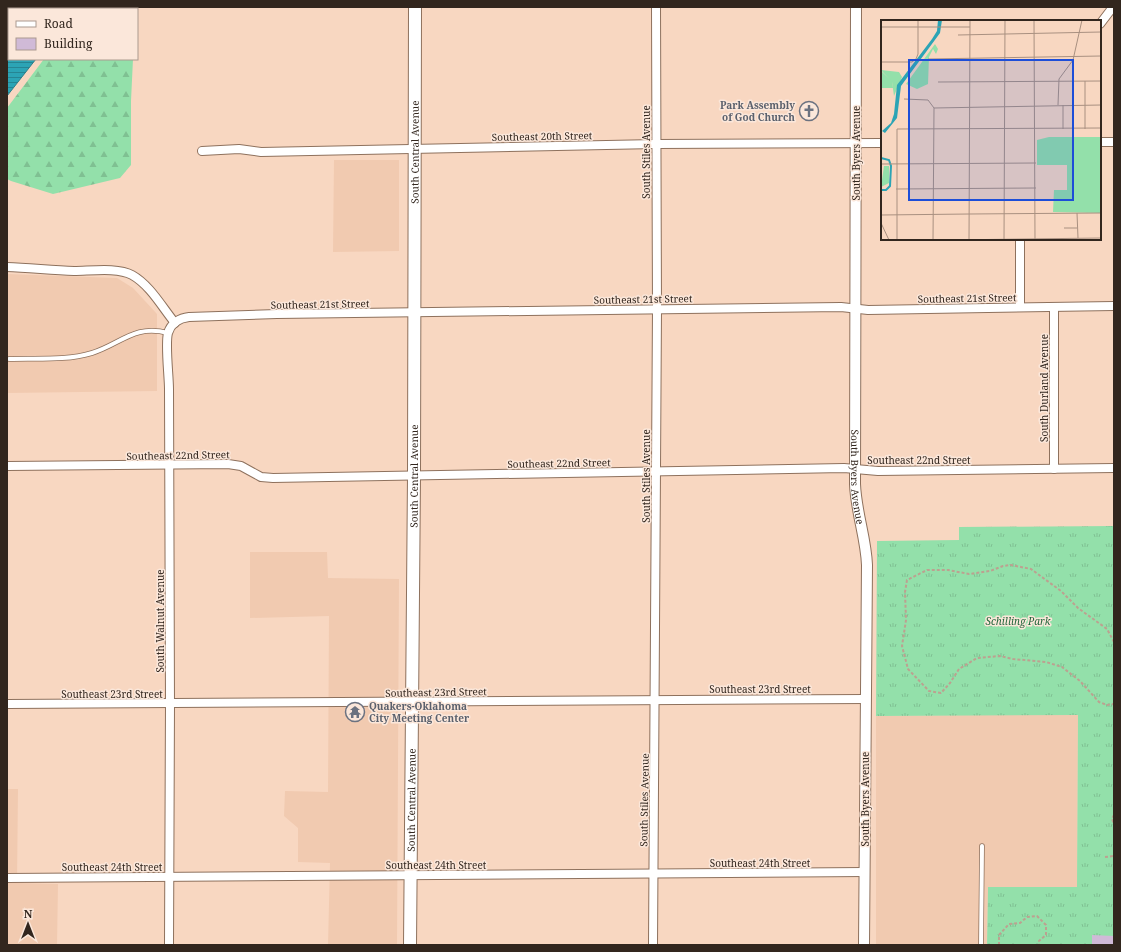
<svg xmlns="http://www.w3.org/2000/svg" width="1121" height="952" font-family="'Noto Serif',serif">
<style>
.built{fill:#f1cab0}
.grass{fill:url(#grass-tufts)}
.forest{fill:url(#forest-firs)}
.water{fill:url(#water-rules);stroke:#2e7e88}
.building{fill:#d0bad7}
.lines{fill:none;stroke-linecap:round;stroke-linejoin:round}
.service-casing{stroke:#8e715d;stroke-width:5.5}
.minor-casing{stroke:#8e715d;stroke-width:10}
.tertiary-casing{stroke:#8e715d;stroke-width:12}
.secondary-casing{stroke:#8e715d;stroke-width:14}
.path{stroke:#bca190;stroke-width:2;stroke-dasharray:3 2;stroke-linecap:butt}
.service{stroke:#fff;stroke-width:4}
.minor{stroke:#fff;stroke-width:8}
.tertiary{stroke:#fff;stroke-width:10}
.secondary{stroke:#fff;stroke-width:12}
.labels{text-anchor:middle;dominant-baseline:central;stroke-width:3;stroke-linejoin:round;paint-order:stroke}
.worship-label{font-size:10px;font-weight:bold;fill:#5b616d;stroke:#fbe7da;text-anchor:end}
.street-label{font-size:10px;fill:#32261e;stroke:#fbe7da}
.park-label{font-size:10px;font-style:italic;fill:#20643a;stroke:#fbe7da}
.inset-river{fill:none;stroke:#2ca4b5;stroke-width:2}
.inset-road{fill:none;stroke:#a99080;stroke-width:1}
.view{fill:#1d4ed8;fill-opacity:0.15;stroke:#1d4ed8;stroke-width:2}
.inset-edge{fill:none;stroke:#32261e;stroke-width:2}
</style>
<defs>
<pattern id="grass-tufts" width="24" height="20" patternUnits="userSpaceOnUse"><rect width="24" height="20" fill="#93e0aa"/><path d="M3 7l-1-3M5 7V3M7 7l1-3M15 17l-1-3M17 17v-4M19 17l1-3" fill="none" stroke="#7fc092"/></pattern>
<pattern id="forest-firs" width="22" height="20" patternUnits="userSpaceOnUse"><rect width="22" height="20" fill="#93e0aa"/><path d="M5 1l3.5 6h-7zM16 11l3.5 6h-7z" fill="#7fc092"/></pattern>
<pattern id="water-rules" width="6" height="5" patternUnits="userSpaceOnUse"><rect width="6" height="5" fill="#2ca4b5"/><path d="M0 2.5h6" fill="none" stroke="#268593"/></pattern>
</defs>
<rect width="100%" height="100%" fill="#f8d7c1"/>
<g class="built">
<path d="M334 160H399V251L333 252Z"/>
<path d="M7 274 117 278 133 288 157 314V391L7 393Z"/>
<path d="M250 552H327L328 578 399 579 397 945H328L330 863 298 862V828L284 816 285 791 328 792 329 616 250 618Z"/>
<path d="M1078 714 1077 887H988L987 945H876V716Z"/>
<path d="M7 789H18L17 883 58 884 57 945H7Z"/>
</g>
<path class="grass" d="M1114 526V945H987L988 887H1077L1078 715 876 716 877 541 959 540V527Z"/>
<path class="forest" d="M44 59H133L131 101V165L120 178 53 194 11 181 7 179V108Z"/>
<path class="water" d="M9 51V59H36L7 96V54Z"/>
<path class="building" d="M1092 935 1114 936V945H1092Z"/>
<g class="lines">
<defs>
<g id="service">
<path d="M9 359C36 358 66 361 92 353 121 344 134 324 168 333"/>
<path d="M981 945 982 846"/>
</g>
<g id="minor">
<path d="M23 9 27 7"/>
<path d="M7 11H9"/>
<path d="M1100 24 1113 7"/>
<path d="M1100 142H1114"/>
<path d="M202 151 239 149 261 152 656 144 882 143"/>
<path d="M7 267C29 268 52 270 74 271 90 271 118 267 132 275 150 285 162 307 175 323"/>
<path d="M1020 307V239"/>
<path d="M7 466 228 464 241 466 261 477 273 478 844 468 878 471 1114 468"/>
<path d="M1054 469V307"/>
<path d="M7 704 866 699"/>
<path d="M7 878 865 872"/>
<path d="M169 945 170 704 169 389C169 376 165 344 168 333 171 323 180 318 189 317L277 314 841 307 868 310 1114 306"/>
<path d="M653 945 657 309 656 7"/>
</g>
<g id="tertiary">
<path id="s1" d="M856 7 855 484C856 512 866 538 867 565L864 945"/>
</g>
<g id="secondary">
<path id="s2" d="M410 945 414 476 415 7"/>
</g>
</defs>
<use href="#service" class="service-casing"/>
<use href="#minor" class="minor-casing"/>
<use href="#tertiary" class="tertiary-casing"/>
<use href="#secondary" class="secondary-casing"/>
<g class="path">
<path d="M1114 642 1107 629 1078 608 1061 591 1031 569 1011 565 1003 566 990 571 969 574 948 570H927L907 580 905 592 906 620 902 646 908 669 929 691 941 693 950 683 959 669 977 658 1000 656 1013 659 1046 662 1062 667 1080 681 1099 702 1107 705 1114 704"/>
<path d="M1114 815 1112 819 1114 824"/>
<path d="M1105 857 1114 856"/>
<path d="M999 945V935L1009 924 1020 923 1027 917 1037 916 1046 925V935L1039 941V945"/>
</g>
<use href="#service" class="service"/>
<use href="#minor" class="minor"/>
<use href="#tertiary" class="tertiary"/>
<use href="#secondary" class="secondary"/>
</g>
<defs>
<symbol id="church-ring" viewBox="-11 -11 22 22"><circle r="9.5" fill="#fbe7da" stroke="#6b7280" stroke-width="1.5"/><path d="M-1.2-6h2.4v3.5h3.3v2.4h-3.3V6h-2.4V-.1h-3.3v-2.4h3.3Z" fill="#6b7280"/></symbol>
<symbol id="temple-ring" viewBox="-11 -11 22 22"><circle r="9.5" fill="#fbe7da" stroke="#6b7280" stroke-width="1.5"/><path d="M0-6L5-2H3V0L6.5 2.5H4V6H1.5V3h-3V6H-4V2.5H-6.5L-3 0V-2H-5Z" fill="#6b7280"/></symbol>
</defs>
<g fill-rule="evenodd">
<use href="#church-ring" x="798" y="100" width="22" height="22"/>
<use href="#temple-ring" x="344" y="701" width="22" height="22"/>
</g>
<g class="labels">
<g class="worship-label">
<text x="795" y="105">Park Assembly<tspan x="795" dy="12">of God Church</tspan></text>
<text x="369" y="706" text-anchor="start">Quakers-Oklahoma<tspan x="369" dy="12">City Meeting Center</tspan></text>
</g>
<g class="street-label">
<text transform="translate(542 136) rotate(-1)">Southeast 20th Street</text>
<text stroke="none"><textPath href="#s2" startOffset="793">South Central Avenue</textPath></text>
<text transform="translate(646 152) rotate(-90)">South Stiles Avenue</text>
<text transform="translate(856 153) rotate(-90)">South Byers Avenue</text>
<text transform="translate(967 298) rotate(-1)">Southeast 21st Street</text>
<text transform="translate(643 299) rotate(-1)">Southeast 21st Street</text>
<text transform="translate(320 304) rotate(-1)">Southeast 21st Street</text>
<text transform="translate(1044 388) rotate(-90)">South Durland Avenue</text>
<text transform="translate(178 455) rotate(-1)">Southeast 22nd Street</text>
<text x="919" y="460">Southeast 22nd Street</text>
<text transform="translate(559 463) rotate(-1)">Southeast 22nd Street</text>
<text stroke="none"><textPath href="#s2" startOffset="469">South Central Avenue</textPath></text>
<text transform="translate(646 476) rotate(-90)">South Stiles Avenue</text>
<text stroke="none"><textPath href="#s1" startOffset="470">South Byers Avenue</textPath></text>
<text transform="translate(160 621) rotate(-90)">South Walnut Avenue</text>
<text x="760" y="689">Southeast 23rd Street</text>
<text transform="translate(436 692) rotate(-1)">Southeast 23rd Street</text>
<text x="112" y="694">Southeast 23rd Street</text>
<text transform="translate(865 799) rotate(-90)">South Byers Avenue</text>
<text stroke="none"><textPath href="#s2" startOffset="145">South Central Avenue</textPath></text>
<text transform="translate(644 800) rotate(-89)">South Stiles Avenue</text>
<text x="760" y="863">Southeast 24th Street</text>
<text x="436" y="865">Southeast 24th Street</text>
<text x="112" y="867">Southeast 24th Street</text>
</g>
<g class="park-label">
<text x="1018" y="621">Schilling Park</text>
</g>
</g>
<g transform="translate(881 20)">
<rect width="220" height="220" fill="#f8d7c1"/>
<path d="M0 51 11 61 12 68H0ZM168 117H220V193L172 192 173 170H186V145H156V120Z" fill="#93e0aa"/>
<path d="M54 24 57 29 55 34 52 29 48 37 47 64 36 69 25 64ZM0 50 18 52 21 57 13 76 11 62ZM3 146H8V163L0 167Z" fill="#93e0aa"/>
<path d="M57 0H61L59 13 20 66 16 98 4 113 1 111 10 103 13 94 16 65 51 19 56 11Z" fill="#2ca4b5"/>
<path class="inset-river" d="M0 138 8 140 10 146 9 166 5 170H0"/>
<path class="inset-road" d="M153 0 154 220M0 7H89M77 15 220 12M47 39 220 36M0 42H31L35 39 37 34V0M57 62 220 61M23 79 47 80 53 88M177 85 178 59 192 40 201 0M53 88 220 85M182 109V85M204 109V61M0 144 155 143M15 169 155 168M196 193 197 218M88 194 220 193M0 195 88 194M0 203 8 220M183 208H196M16 220V109L220 108M52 220 53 88M67 220 220 218M88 220 89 0M123 220 124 0"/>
<path class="view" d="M28 40H192V180H28Z"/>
<rect width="220" height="220" class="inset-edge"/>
</g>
<rect width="1121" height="952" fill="none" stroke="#32261e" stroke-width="16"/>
<rect x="8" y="8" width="130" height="52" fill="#fbe7da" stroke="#ab9a8f"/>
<rect x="16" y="21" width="20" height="6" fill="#ffffff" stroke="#ab9a8f"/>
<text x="44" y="28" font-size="12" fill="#32261e">Road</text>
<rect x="16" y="38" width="20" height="12" fill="#d0bad7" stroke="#ab9a8f"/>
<text x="44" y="48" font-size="12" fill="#32261e">Building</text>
<g transform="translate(28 924)" stroke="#fbe7da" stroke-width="3" paint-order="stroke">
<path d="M0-3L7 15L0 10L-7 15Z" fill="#32261e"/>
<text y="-6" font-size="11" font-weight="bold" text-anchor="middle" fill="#32261e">N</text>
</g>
</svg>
